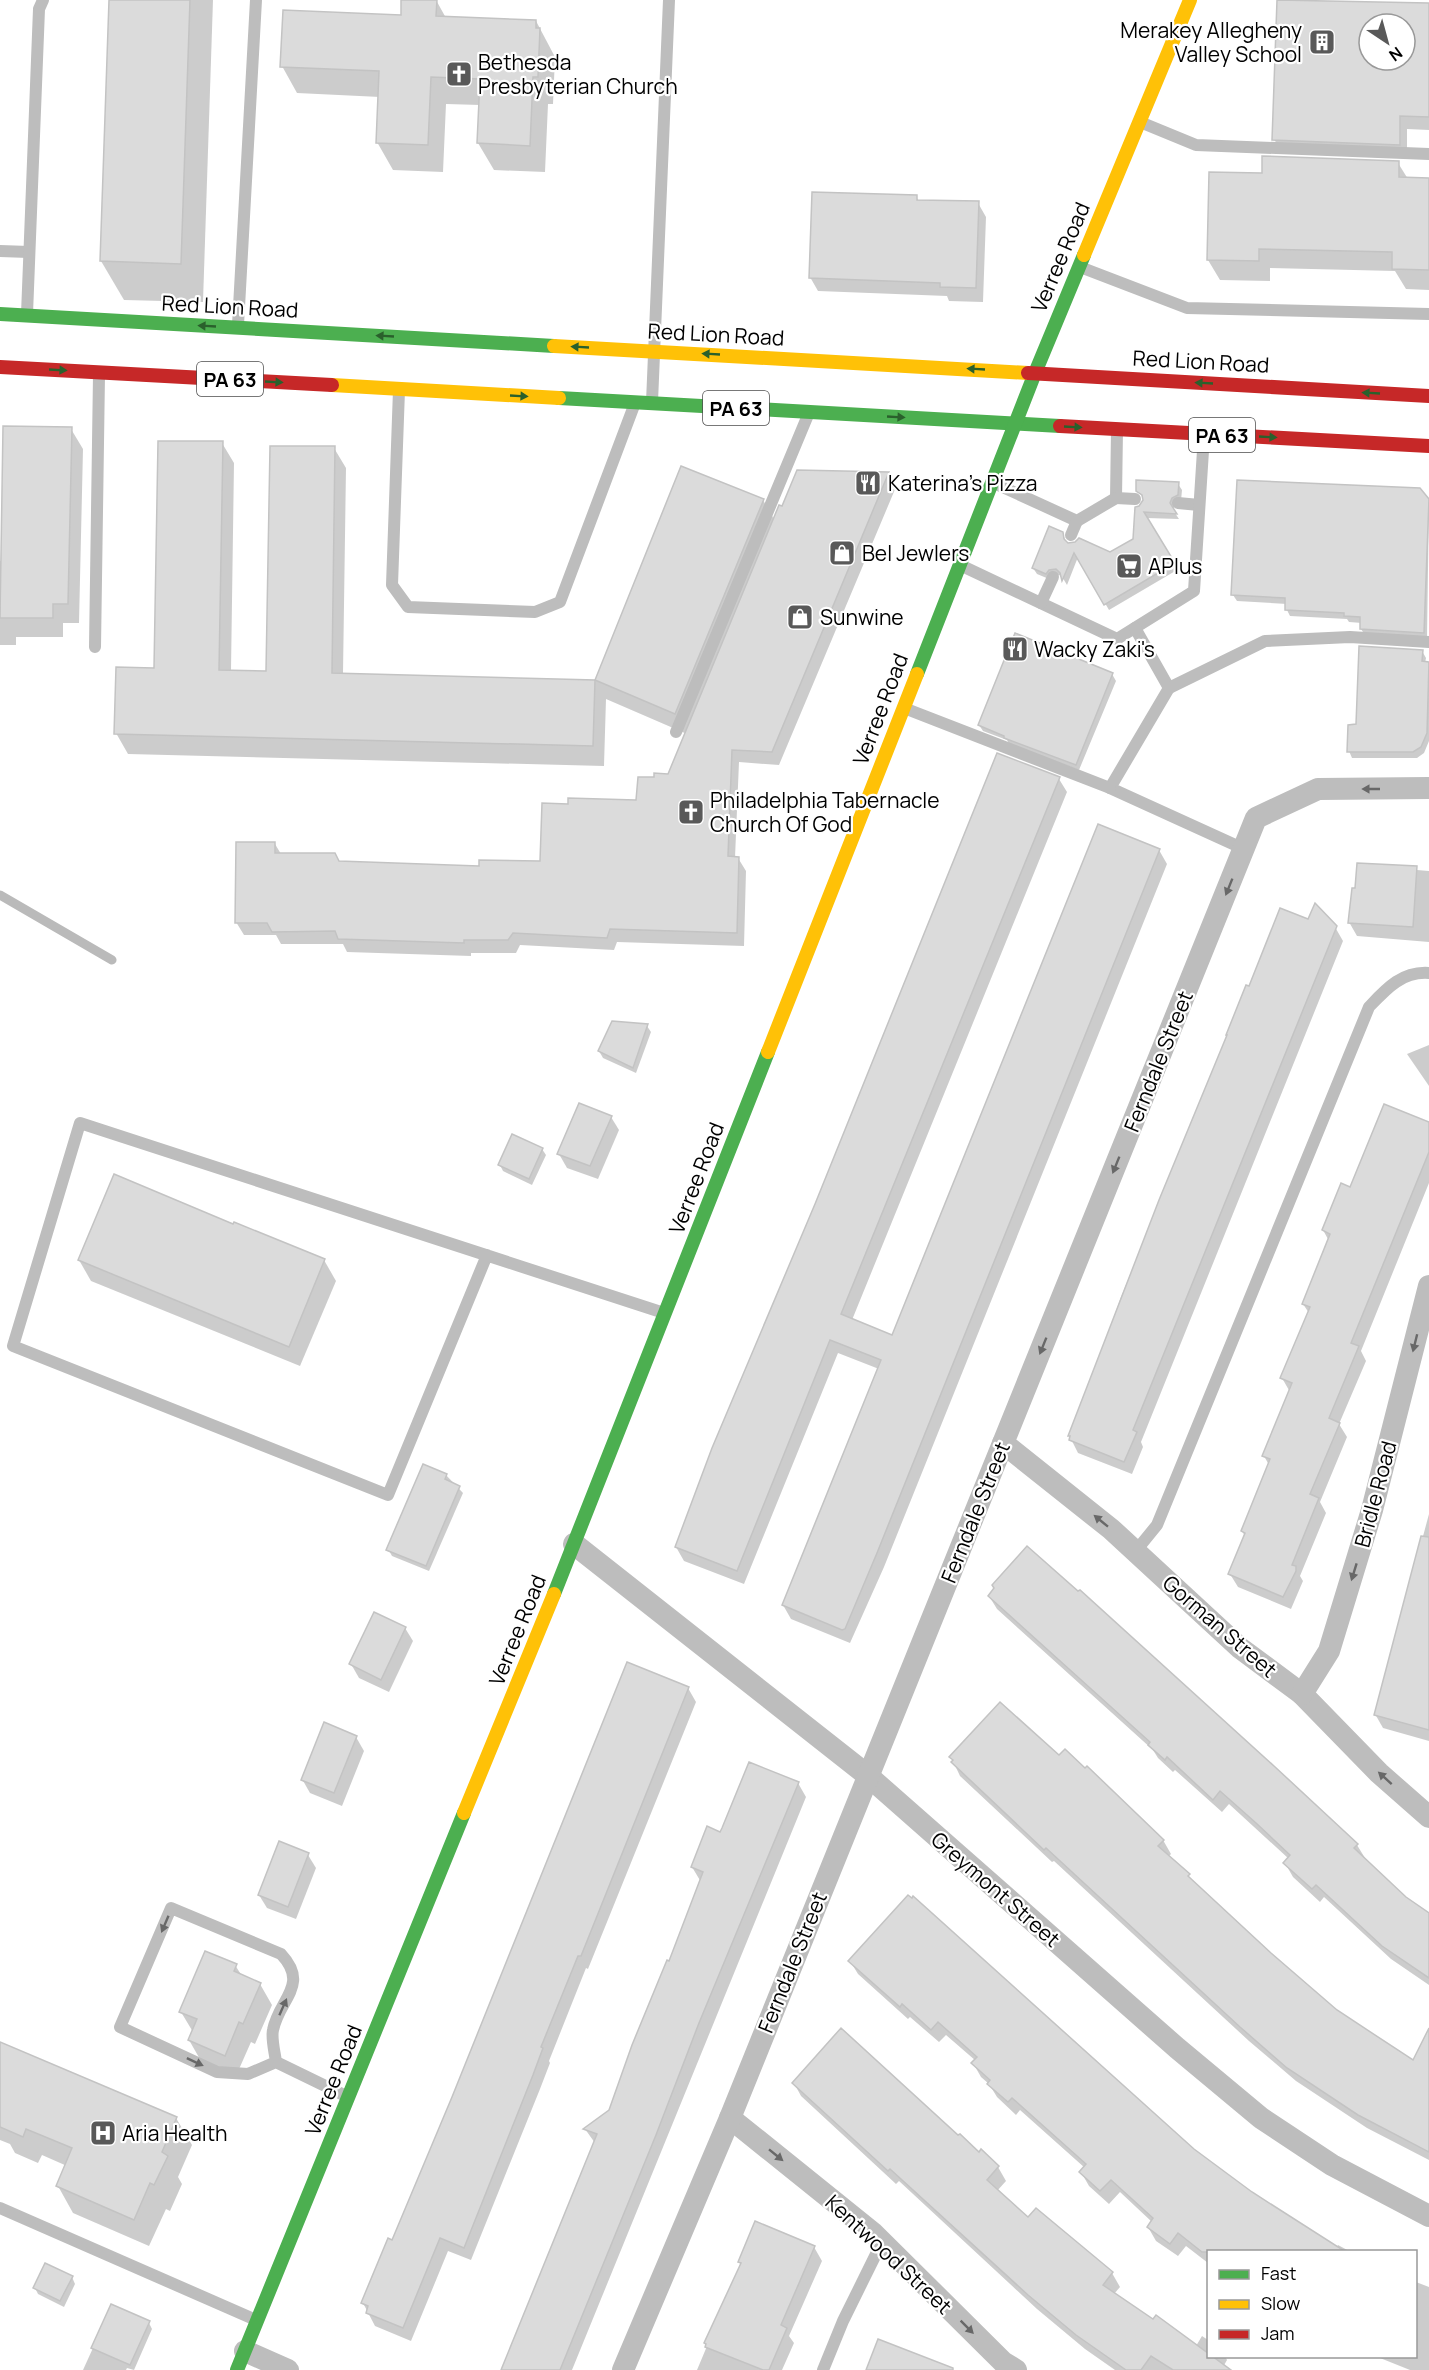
<svg xmlns="http://www.w3.org/2000/svg" width="1429" height="2370" font-family="Manrope,sans-serif">
<style>
.shadow{fill:#0003;fill-rule:evenodd}
.lines{fill:none;stroke-linecap:round;stroke-linejoin:round}
.stream{stroke:#bababa;stroke-width:9}
.building{fill:#dbdbdb;stroke:#c3c3c3;stroke-width:1.5;fill-rule:evenodd}
.lane{stroke:#bdbdbd;stroke-width:12}
.street{stroke:#bdbdbd;stroke-width:22}
.fast{stroke:#4caf50;stroke-width:14}
.slow{stroke:#ffc107;stroke-width:14}
.jam{stroke:#c62828;stroke-width:14}
.oneway{fill:#2a602c}
.oneway2{fill:#686868}
.labels{text-anchor:middle;dominant-baseline:central;stroke-width:4.5;stroke-linejoin:round;paint-order:stroke}
.shield{fill:#fff;stroke:#4c4c4c;stroke-width:1.5}
.shield-label{font-size:20px;font-weight:bold;fill:#000}
.poi-label{font-size:21px;fill:#000;stroke:#fff;text-anchor:start}
.street-label{font-size:21px;fill:#000;stroke:#fff}
</style>
<rect width="100%" height="100%" fill="#fff"/>
<g class="shadow">
<path d="M111 0H213L203 302 124 300 101 261Z"/>
<path d="M403 0H436L446 18 536 21 555 57 553 104H548L545 172 494 170 478 143 480 105 446 104 443 172 393 170 377 142 380 97 297 93 282 66 402 16Z"/>
<path d="M1278 0 1429 4V130L1407 129V158L1282 153 1274 139ZM1369 24H1405V60H1369Z"/>
<path d="M1398 163 1408 179H1429V290L1406 289 1395 271 1270 268V281L1220 280 1208 260 1263 174Z"/>
<path d="M916 197 919 201 978 203 986 217 983 302 949 301 947 296 818 291 810 277Z"/>
<path d="M71 429 83 449 79 623H63V637H16V645H0V561H2Z"/>
<path d="M222 443 234 463 231 671 268 672 334 448 346 468 343 674 596 681 682 468 763 500 775 521 798 472 889 474 896 487 779 765 739 762 735 858H738L746 871 744 946 617 942 614 950 520 945 516 953H471V956L347 952 343 944H281L276 935H244L236 922 275 844 281 854 339 863 481 868 542 863 569 806 638 801 655 779 669 775 687 734 606 699 604 766 128 754 116 733 156 669Z"/>
<path d="M1178 484 1182 490 1181 501 1175 504 1173 510 1179 519 1146 518 1177 570 1109 610 1078 557 1067 585 1061 575 1052 576 1049 579 1037 574 1033 568 1062 533 1067 543 1110 554 1135 539 1140 507 1145 500 1137 490Z"/>
<path d="M1420 490 1429 501 1427 639 1365 635 1361 629 1362 623 1349 622 1347 619 1290 616 1287 610V604L1237 601 1233 595Z"/>
<path d="M1422 651 1426 658 1425 663H1429V741L1424 753 1417 758H1352L1349 751Z"/>
<path d="M1112 674 1116 681 1079 770 1009 744 1007 740 983 731 979 725Z"/>
<path d="M1059 779 1067 792 852 1320 892 1337 1159 850 1167 864 884 1567 850 1643 791 1619 783 1605 879 1369 838 1353 744 1584 684 1561 676 1547Z"/>
<path d="M1416 868 1417 870 1429 871V942L1357 936 1349 922Z"/>
<path d="M1309 921 1335 927 1343 941 1141 1442 1143 1447 1132 1474 1078 1453 1069 1435 1114 1322 1113 1319 1121 1297 1247 987 1250 988Z"/>
<path d="M613 1022 647 1026 651 1032 636 1073 603 1058 599 1051Z"/>
<path d="M1429 1045V1086L1407 1054Z"/>
<path d="M611 1117 619 1130 598 1179 567 1168 559 1154Z"/>
<path d="M1429 1124V1183L1361 1351 1366 1361 1339 1424 1347 1437 1320 1502 1326 1513 1300 1576 1303 1581 1291 1609 1238 1587 1230 1574 1245 1536 1242 1531 1269 1465 1264 1456 1290 1392 1282 1378 1309 1313 1303 1304 1329 1241 1323 1230 1351 1189Z"/>
<path d="M542 1149 546 1155 532 1185 503 1171 500 1165Z"/>
<path d="M233 1226 324 1260 336 1281 300 1366 91 1281 79 1260Z"/>
<path d="M446 1475 463 1493 429 1571 392 1556 388 1549Z"/>
<path d="M1429 1514V1741L1383 1728 1375 1714Z"/>
<path d="M989 1596 1357 1845 1365 1858 1405 1898 1429 1915V1985L1391 1959 1324 1897 1320 1902 1293 1877 1285 1863 1289 1859 1229 1804 1222 1812 1175 1770 1173 1772 1158 1758 1153 1750 997 1609Z"/>
<path d="M405 1628 413 1641 389 1692 359 1678 351 1664Z"/>
<path d="M688 1688 696 1702 588 1969 586 1968 549 2061 550 2063 540 2089 471 2260 448 2251 411 2341 375 2326 363 2303 393 2241Z"/>
<path d="M356 1737 364 1751 342 1806 310 1793 302 1779Z"/>
<path d="M951 1757H1059L1163 1840 1171 1854 1168 1857 1270 1955 1336 2012 1412 2062 1429 2070V2160L1367 2128 1296 2081 1249 2041 1054 1861 1052 1862 960 1776Z"/>
<path d="M798 1783 806 1797 572 2370H502L595 2143 585 2129 610 2111 670 1963 701 1882 692 1867 720 1833Z"/>
<path d="M308 1855 316 1868 296 1919 267 1908 259 1895Z"/>
<path d="M850 1961 1193 2150 1251 2193 1337 2247 1338 2245 1351 2252H1208V2263L1186 2246 1178 2256 1156 2241 1148 2227 1152 2222 1120 2192 1109 2204 1089 2186 1081 2172 1085 2168 1020 2110 1016 2115 997 2097 989 2084 981 2077 973 2063 976 2061 946 2035 939 2042 910 2017 908 2019 858 1974Z"/>
<path d="M235 1965 242 1976 260 1984 272 2005 255 2044 251 2042 236 2076 201 2061 189 2040 193 2032 181 2012Z"/>
<path d="M0 2044 176 2118 192 2145 178 2177 182 2184 170 2211 166 2209 149 2246 73 2213 58 2186 67 2166 42 2155 38 2163 15 2153 10 2144 0 2140Z"/>
<path d="M794 2083 958 2138 998 2167 1006 2181 997 2191 1028 2219 1036 2210 1112 2273 1120 2287 1114 2294 1153 2321 1196 2346 1202 2336 1208 2340V2356H1225L1227 2360 1223 2367 1229 2370H1115L1085 2349 1037 2309 899 2181 896 2184 801 2096Z"/>
<path d="M814 2247 822 2261 789 2336 794 2343 782 2370H697L741 2265 739 2262Z"/>
<path d="M72 2277 75 2284 64 2307 38 2294 35 2288Z"/>
<path d="M1416 2282 1429 2287V2370H1410L1375 2356H1416Z"/>
<path d="M112 2306 149 2323 152 2329 134 2370 127 2368 126 2370H83Z"/>
</g>
<g class="lines">
<path class="stream" d="M0 895 112 960"/>
</g>
<g class="building">
<path d="M109 0H190L181 264 100 261Z"/>
<path d="M401 0H437L436 16 536 20V28H540L538 77H533L530 146 477 143 480 79 431 77 428 145 376 143 379 71 280 67 283 10 401 15Z"/>
<path d="M1277 0 1429 3V117L1400 116V145L1272 140ZM1369 24H1405V60H1369Z"/>
<path d="M1262 156 1399 161V177L1429 178V270L1392 269V252L1259 249V261L1207 260 1209 172 1262 173Z"/>
<path d="M812 192 917 195V200L979 201 976 288 940 287V283L809 278Z"/>
<path d="M3 426 72 427 68 604H53V618H0Z"/>
<path d="M158 441H223L219 670 266 671 270 446H335L332 673 595 680 593 746 114 734 116 667 154 668Z"/>
<path d="M681 466 764 499 675 714 595 680Z"/>
<path d="M797 470 889 472 772 752 732 750 728 856 739 857 737 933 610 929 607 938 513 933 508 940H464V943L338 939 335 931 272 932 267 923H235L236 842H275V853H335L339 861 479 866V860L540 861 542 803 568 804V798L636 800 638 777H654V773L668 774 779 505 782 506Z"/>
<path d="M1136 480 1179 482 1178 495 1172 498 1170 503 1177 514 1144 512 1175 563 1104 605 1074 553 1062 581 1060 573 1056 569 1049 570 1046 574 1032 568 1049 526 1063 532 1064 539 1068 543 1075 542 1079 538 1110 552 1133 539 1135 507 1139 506 1143 500 1142 495 1136 491Z"/>
<path d="M1237 480 1420 488 1429 499 1424 633 1360 629V617L1344 616V613L1285 610V598L1231 595Z"/>
<path d="M1015 633 1113 673 1076 765 1004 738V736L978 725Z"/>
<path d="M1359 646 1423 650 1422 661 1429 662 1427 733 1421 747 1413 752H1347L1348 725 1356 724Z"/>
<path d="M997 753 1060 777 841 1314 892 1335 1098 824 1160 849 877 1553 845 1629 842 1630 782 1605 881 1360 830 1340 737 1571 675 1547 712 1448 815 1204Z"/>
<path d="M1357 863 1417 866 1413 927 1348 923 1352 888H1355Z"/>
<path d="M1315 903 1337 926 1133 1430 1137 1432 1124 1462 1069 1440 1070 1436H1068L1159 1200 1227 1035H1226L1246 985 1249 986 1280 908 1308 919Z"/>
<path d="M612 1021 648 1024 633 1068 598 1051Z"/>
<path d="M579 1103 612 1116 590 1166 557 1154Z"/>
<path d="M1384 1104 1429 1122V1152L1351 1343 1359 1346 1329 1418 1340 1423 1310 1494 1319 1498 1292 1565 1296 1566V1571L1283 1597 1228 1574 1245 1533 1241 1531 1270 1459 1262 1456 1292 1383 1280 1378 1310 1307 1302 1304 1330 1234 1322 1230 1341 1183 1350 1187Z"/>
<path d="M512 1134 543 1148 529 1179 498 1165Z"/>
<path d="M114 1174 233 1224 234 1222 325 1259 289 1347 78 1260Z"/>
<path d="M423 1464 447 1474 445 1479 460 1486 426 1566 386 1550Z"/>
<path d="M1421 1536 1429 1537V1730L1374 1715Z"/>
<path d="M1027 1546 1078 1591 1080 1590 1274 1766 1358 1844 1354 1848 1406 1897 1429 1913V1978L1382 1946 1316 1885 1312 1889 1283 1863 1290 1855 1256 1823 1220 1791 1213 1800 1167 1757 1165 1760 1148 1745 1150 1742 988 1596 994 1588 992 1585Z"/>
<path d="M374 1612 406 1627 381 1680 349 1664Z"/>
<path d="M627 1662 689 1687 581 1956H578L541 2047 543 2048 533 2075 464 2248 440 2238 403 2328 366 2313 368 2306 361 2303 388 2238 392 2240 452 2097Z"/>
<path d="M1000 1702 1059 1755 1065 1749 1085 1768 1087 1766 1164 1840 1158 1846 1190 1874 1188 1876 1271 1953 1337 2010 1413 2060 1429 2028V2152L1358 2115 1287 2068 1240 2027 1046 1848 1044 1850 951 1762 953 1760 949 1757Z"/>
<path d="M324 1722 357 1736 334 1793 301 1780Z"/>
<path d="M749 1762 799 1782 699 2023 656 2135 560 2370H501L597 2134 583 2129 609 2110 632 2045 667 1960 669 1961 703 1872 691 1867 707 1826 720 1832 722 1828Z"/>
<path d="M279 1841 309 1853 288 1907 258 1895Z"/>
<path d="M908 1895 912 1898 913 1896 1194 2149 1252 2192 1346 2252H1202L1178 2233 1170 2244 1147 2227 1153 2218 1111 2180 1100 2191 1079 2172 1086 2164 1012 2098 1008 2102 987 2084 990 2080 971 2063 977 2057 938 2022 931 2030 902 2004 900 2007 848 1961Z"/>
<path d="M205 1951 237 1964 234 1971 261 1983 243 2024 239 2022 225 2056 188 2040 197 2019 179 2012Z"/>
<path d="M841 2028 958 2135 960 2134 979 2152 981 2149 999 2166 987 2180 1028 2217 1036 2208 1113 2272 1103 2285 1153 2319 1156 2315 1209 2354V2356H1212L1231 2370H1173L1151 2356 1141 2370H1126L1076 2335 1028 2295 890 2169 888 2171 792 2083Z"/>
<path d="M0 2042 177 2117 162 2152 168 2156 154 2185 150 2183 134 2220 56 2186 72 2148 26 2129 23 2137 0 2127Z"/>
<path d="M755 2221 815 2246 781 2325 787 2328 769 2370H763L705 2347 706 2344 704 2343 741 2263 738 2262Z"/>
<path d="M45 2263 73 2276 60 2301 33 2288Z"/>
<path d="M111 2304 150 2321 130 2365 91 2348Z"/>
<path d="M878 2339 953 2368V2370H866Z"/>
</g>
<g class="lines">
<g class="lane">
<path d="M1140 122 1196 145 1429 154"/>
<path d="M0 251 29 252"/>
<path d="M1080 267 1187 308 1429 314"/>
<path d="M27 314 39 9 43 0"/>
<path d="M238 325 256 0"/>
<path d="M399 390 392 585 408 607 535 612 560 602 635 403"/>
<path d="M652 402 669 0"/>
<path d="M994 483 1077 521 1116 498 1117 430"/>
<path d="M1116 498 1135 499"/>
<path d="M1178 503 1199 505"/>
<path d="M1071 535 1077 521"/>
<path d="M960 565 1117 639 1194 591 1204 435"/>
<path d="M1041 603 1053 577"/>
<path d="M1135 628 1169 688 1110 788 1244 849"/>
<path d="M95 647 99 375"/>
<path d="M1169 688 1265 641 1350 637 1429 642"/>
<path d="M904 708 1110 788"/>
<path d="M676 732 808 415"/>
<path d="M487 1255 388 1495 13 1346 80 1123 664 1313"/>
<path d="M1135 1552 1157 1525 1369 1007C1386 989 1402 971 1429 973"/>
<path d="M276 2062C275 2053 271 2039 273 2030 279 1999 310 1985 281 1954L171 1908 120 2027 217 2072 248 2074 276 2062 348 2097"/>
<path d="M0 2208 256 2320"/>
<path d="M823 2370 843 2321 882 2242"/>
</g>
<g class="street">
<path d="M1003 1443 1111 1529 1240 1648 1302 1694 1379 1773 1429 1817"/>
<path d="M574 1544 867 1775 1177 2048 1261 2118 1332 2165 1429 2216"/>
<path d="M1302 1694 1329 1651 1372 1510 1429 1286"/>
<path d="M730 2118 873 2233 1003 2362 1016 2370"/>
<path d="M245 2351 288 2370"/>
<path d="M623 2370 730 2118 1256 818 1318 789 1429 788"/>
</g>
<g class="fast">
<path d="M0 314 554 346"/>
<path d="M559 398 1060 426"/>
<path d="M917 674 1035 373 1084 255"/>
<path d="M554 1594 768 1052"/>
<path d="M237 2370 464 1813"/>
</g>
<g class="slow">
<path d="M1084 255 1190 0"/>
<path d="M554 346 1028 373"/>
<path d="M332 385 559 398"/>
<path d="M768 1052 917 674"/>
<path d="M464 1813 554 1594"/>
</g>
<g class="jam">
<path d="M0 367 332 385"/>
<path d="M1028 373 1429 396"/>
<path d="M1060 426 1429 446"/>
</g>
</g>
<defs><path id="oneway-solid" d="M-6-.8H1V-3.2L6.5 0L1 3.2V.8H-6Z" transform="scale(1.5)"/></defs>
<g class="oneway">
<use href="#oneway-solid" transform="translate(207 326) rotate(-177)"/>
<use href="#oneway-solid" transform="translate(385 336) rotate(-177)"/>
<use href="#oneway-solid" transform="translate(580 347) rotate(-177)"/>
<use href="#oneway-solid" transform="translate(711 354) rotate(-177)"/>
<use href="#oneway-solid" transform="translate(976 369) rotate(-177)"/>
<use href="#oneway-solid" transform="translate(58 370) rotate(3)"/>
<use href="#oneway-solid" transform="translate(274 382) rotate(3)"/>
<use href="#oneway-solid" transform="translate(1204 383) rotate(-177)"/>
<use href="#oneway-solid" transform="translate(1371 393) rotate(-177)"/>
<use href="#oneway-solid" transform="translate(519 396) rotate(3)"/>
<use href="#oneway-solid" transform="translate(896 417) rotate(3)"/>
<use href="#oneway-solid" transform="translate(1073 427) rotate(3)"/>
<use href="#oneway-solid" transform="translate(1268 437) rotate(3)"/>
</g>
<g class="oneway2">
<use href="#oneway-solid" transform="translate(1371 789) rotate(180)"/>
<use href="#oneway-solid" transform="translate(1229 887) rotate(112)"/>
<use href="#oneway-solid" transform="translate(1116 1165) rotate(112)"/>
<use href="#oneway-solid" transform="translate(1415 1343) rotate(104)"/>
<use href="#oneway-solid" transform="translate(1043 1346) rotate(112)"/>
<use href="#oneway-solid" transform="translate(1101 1521) rotate(-141)"/>
<use href="#oneway-solid" transform="translate(1354 1572) rotate(107)"/>
<use href="#oneway-solid" transform="translate(1385 1778) rotate(-138)"/>
<use href="#oneway-solid" transform="translate(165 1924) rotate(113)"/>
<use href="#oneway-solid" transform="translate(283 2007) rotate(-66)"/>
<use href="#oneway-solid" transform="translate(195 2062) rotate(25)"/>
<use href="#oneway-solid" transform="translate(776 2155) rotate(39)"/>
<use href="#oneway-solid" transform="translate(967 2327) rotate(45)"/>
</g>
<defs>
<symbol id="building-square" viewBox="-11 -11 22 22"><rect x="-9" y="-9" width="18" height="18" rx="4" fill="#595959" stroke="#fff"/><path d="M-4-6H4V6H1V3H-1V6H-4ZM-2.5-4.3h1.7v1.8h-1.7ZM.8-4.3h1.7v1.8H.8ZM-2.5-1h1.7V.8h-1.7ZM.8-1h1.7V.8H.8Z" fill="#fff"/></symbol>
<symbol id="church-square" viewBox="-11 -11 22 22"><rect x="-9" y="-9" width="18" height="18" rx="4" fill="#595959" stroke="#fff"/><path d="M-1.2-6h2.4v3.5h3.3v2.4h-3.3V6h-2.4V-.1h-3.3v-2.4h3.3Z" fill="#fff"/></symbol>
<symbol id="restaurant-square" viewBox="-11 -11 22 22"><rect x="-9" y="-9" width="18" height="18" rx="4" fill="#595959" stroke="#fff"/><path d="M-5-6h1v4h1v-4h1v4h1v-4h1v5L-1.5 .5V6h-2V.5L-5-1ZM5-6V6H3V1.5H1.5Q1.5-4 5-6Z" fill="#fff"/></symbol>
<symbol id="shop-square" viewBox="-11 -11 22 22"><rect x="-9" y="-9" width="18" height="18" rx="4" fill="#595959" stroke="#fff"/><path d="M-5-2.5h2.3a2.7 3.5 0 0 1 5.4 0H5L5.5 6h-11ZM-1.5-2.5h3a1.5 2.3 0 0 0-3 0Z" fill="#fff"/></symbol>
<symbol id="supermarket-square" viewBox="-11 -11 22 22"><rect x="-9" y="-9" width="18" height="18" rx="4" fill="#595959" stroke="#fff"/><path d="M-6-5.5h2.5l.6 2H6L4.5 2H-2.5L-4.4-4H-6ZM-1.5 3.2a1.3 1.3 0 1 0 .1 0ZM3 3.2a1.3 1.3 0 1 0 .1 0Z" fill="#fff"/></symbol>
<symbol id="hospital-square" viewBox="-11 -11 22 22"><rect x="-9" y="-9" width="18" height="18" rx="4" fill="#595959" stroke="#fff"/><path d="M-5-5h3v3.5h4V-5h3V5h-3V1.5h-4V5h-3Z" fill="#fff"/></symbol>
</defs>
<g fill-rule="evenodd">
<use href="#building-square" x="1307" y="27" width="30" height="30"/>
<use href="#church-square" x="444" y="59" width="30" height="30"/>
<use href="#restaurant-square" x="853" y="468" width="30" height="30"/>
<use href="#shop-square" x="827" y="538" width="30" height="30"/>
<use href="#supermarket-square" x="1114" y="551" width="30" height="30"/>
<use href="#shop-square" x="785" y="602" width="30" height="30"/>
<use href="#restaurant-square" x="1000" y="634" width="30" height="30"/>
<use href="#church-square" x="676" y="797" width="30" height="30"/>
<use href="#hospital-square" x="88" y="2118" width="30" height="30"/>
</g>
<g class="labels">
<g class="shield">
<rect x="197" y="362" width="66" height="34" rx="4.5"/>
<rect x="703" y="391" width="66" height="34" rx="4.5"/>
<rect x="1189" y="418" width="66" height="34" rx="4.5"/>
</g>
<g class="shield-label">
<text x="230" y="379">PA 63</text>
<text x="736" y="408">PA 63</text>
<text x="1222" y="435">PA 63</text>
</g>
<g class="poi-label">
<text x="1302" y="30" text-anchor="end">Merakey Allegheny<tspan x="1302" dy="24">Valley School</tspan></text>
<text x="478" y="62">Bethesda<tspan x="478" dy="24">Presbyterian Church</tspan></text>
<text x="888" y="483">Katerina's Pizza</text>
<text x="862" y="553">Bel Jewlers</text>
<text x="1148" y="566">APlus</text>
<text x="820" y="617">Sunwine</text>
<text x="1034" y="649">Wacky Zaki's</text>
<text x="710" y="800">Philadelphia Tabernacle<tspan x="710" dy="24">Church Of God</tspan></text>
<text x="122" y="2133">Aria Health</text>
</g>
<g class="street-label">
<text transform="translate(1060 257) rotate(-67)">Verree Road</text>
<text transform="translate(230 306) rotate(3)">Red Lion Road</text>
<text transform="translate(716 334) rotate(3)">Red Lion Road</text>
<text transform="translate(1201 361) rotate(3)">Red Lion Road</text>
<text transform="translate(880 709) rotate(-69)">Verree Road</text>
<text transform="translate(1158 1061) rotate(-68)">Ferndale Street</text>
<text transform="translate(696 1178) rotate(-69)">Verree Road</text>
<text transform="translate(1375 1494) rotate(-75)">Bridle Road</text>
<text transform="translate(975 1512) rotate(-68)">Ferndale Street</text>
<text transform="translate(1220 1626) rotate(41)">Gorman Street</text>
<text transform="translate(517 1630) rotate(-68)">Verree Road</text>
<text transform="translate(996 1889) rotate(41)">Greymont Street</text>
<text transform="translate(792 1962) rotate(-68)">Ferndale Street</text>
<text transform="translate(333 2080) rotate(-68)">Verree Road</text>
<text transform="translate(889 2254) rotate(43)">Kentwood Street</text>
</g>
</g>
<rect x="1207" y="2250" width="210" height="108" fill="#ffffff" stroke="#999999" stroke-width="1.5"/>
<rect x="1219" y="2270" width="30" height="9" fill="#4caf50" stroke="#999999" stroke-width="1.5"/>
<text x="1261" y="2280" font-size="18" fill="#000000">Fast</text>
<rect x="1219" y="2300" width="30" height="9" fill="#ffc107" stroke="#999999" stroke-width="1.5"/>
<text x="1261" y="2310" font-size="18" fill="#000000">Slow</text>
<rect x="1219" y="2330" width="30" height="9" fill="#c62828" stroke="#999999" stroke-width="1.5"/>
<text x="1261" y="2340" font-size="18" fill="#000000">Jam</text>
<g transform="translate(1387 42) rotate(144)"><circle r="28" fill="#ffffff" stroke="#999999" stroke-width="1.5"/>
<path d="M0-4.5L10 22L0 15L-10 22Z" fill="#595959"/>
<text y="-9" font-size="16" font-weight="bold" text-anchor="middle" fill="#000000">N</text>
</g>
</svg>
